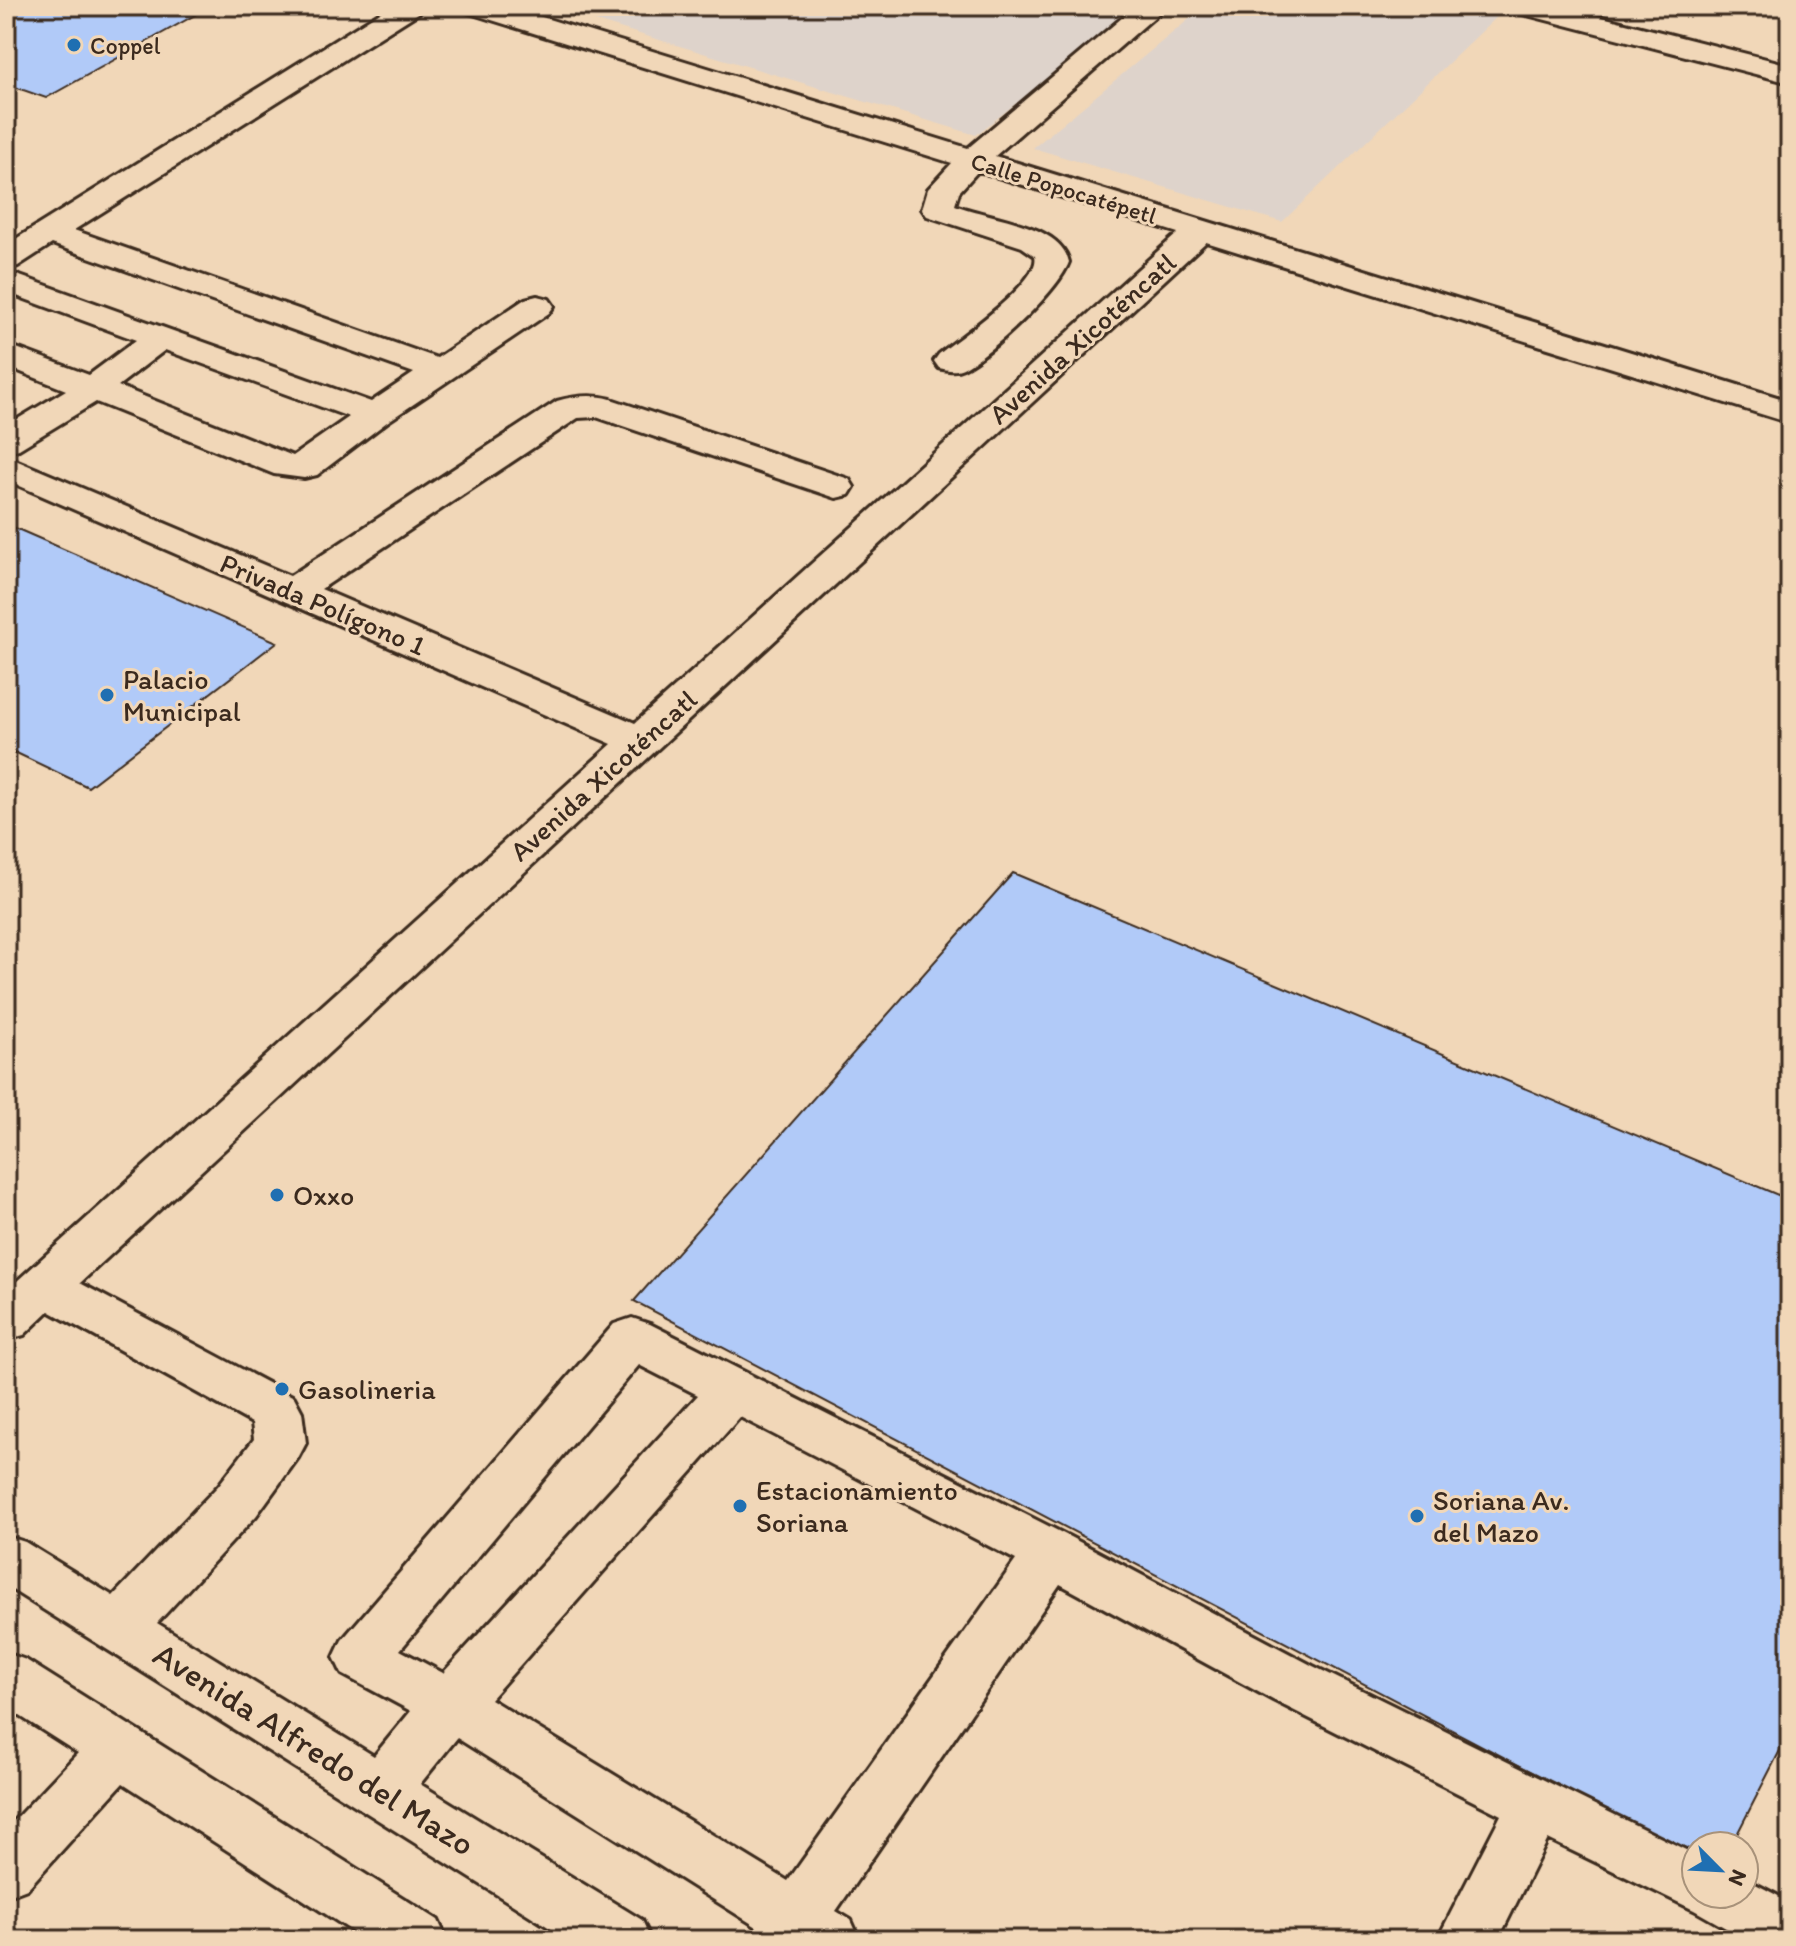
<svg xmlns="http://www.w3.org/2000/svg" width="1796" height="1946" font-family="Itim,sans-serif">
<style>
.built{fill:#ded3cb}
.building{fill:#b1caf8;stroke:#3b2a1e;stroke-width:2}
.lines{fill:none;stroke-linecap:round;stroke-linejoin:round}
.minor-casing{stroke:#3b2a1e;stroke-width:6}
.minor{fill:#f1d7b8;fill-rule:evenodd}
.poi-dot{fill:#1f6fb2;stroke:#f1d7b8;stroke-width:3}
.labels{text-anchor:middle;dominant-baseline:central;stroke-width:6;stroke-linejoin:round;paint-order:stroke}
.far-poi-label{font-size:24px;fill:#3b2a1e;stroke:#f1d7b8;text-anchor:start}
.far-street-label{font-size:24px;fill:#3b2a1e;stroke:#f1d7b8}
.street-label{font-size:28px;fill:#3b2a1e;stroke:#f1d7b8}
.poi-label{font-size:28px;fill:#3b2a1e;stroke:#f1d7b8;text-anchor:start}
.near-street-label{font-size:34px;fill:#3b2a1e;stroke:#f1d7b8}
</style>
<rect width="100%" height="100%" fill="#f1d7b8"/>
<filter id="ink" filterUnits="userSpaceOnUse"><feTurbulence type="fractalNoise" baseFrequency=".0125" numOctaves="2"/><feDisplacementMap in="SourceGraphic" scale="16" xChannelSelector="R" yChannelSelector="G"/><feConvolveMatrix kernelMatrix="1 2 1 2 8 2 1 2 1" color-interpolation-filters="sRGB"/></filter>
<g filter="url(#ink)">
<g class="built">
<path d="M546 6H1139L976 135Z"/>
<path d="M1205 6H1473L1501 13 1282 222 1033 148Z"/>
</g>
<g class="building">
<path d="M6 6H211L46 98 6 84Z"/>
<path d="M6 524 277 642 88 787 6 748Z"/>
<path d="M1013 873 1790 1200V1731L1731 1846H1696V1858L634 1301Z"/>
</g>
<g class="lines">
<defs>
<g id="minor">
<path d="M390 6H424L420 12 74 230 437 358 525 299 537 296 549 299 554 306 549 313 387 422 317 475 304 478 274 474 96 402 19 449 6 452V426L66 390 6 366V344L89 375 136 340 6 292V271L371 402 414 373 52 244 18 266 6 269V245ZM165 350 349 417 293 456 118 386Z"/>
<path d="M462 6H506L968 148 1136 6H1167L995 156 1790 401V423L1206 242 80 1283 294 1397 302 1412 306 1443 298 1458 256 1516 157 1623 374 1756 411 1711 342 1674 334 1657 342 1640 614 1324 632 1318 650 1324 1070 1537 1313 1666 1696 1855V1894H1744V1878L1790 1902V1940H1747L1694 1910 1548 1839 1498 1940H1437L1501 1815 1273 1700 1060 1584 836 1911 851 1920 860 1940H751L757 1927 457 1738 420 1784 642 1920 651 1940H569L6 1586V1536L25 1542 113 1596 218 1486 254 1439 252 1423 49 1311 24 1335 6 1340V1291L612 744 6 480V456L290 576 557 401C575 396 593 394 611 399L849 479 854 487 849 495 836 498 596 417 578 418 321 589 635 723 1178 233 978 171 959 192 955 205C987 218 1060 223 1069 262 1059 290 991 354 963 368 955 372 947 370 939 368L934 361 939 354C959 338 1042 281 1035 256L1022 247 927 216 922 209 928 189 952 163 466 12ZM639 1365 698 1395 443 1673 400 1650ZM740 1417 1016 1560 788 1881 490 1699Z"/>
<path d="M1511 6H1559L1790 65V83L1515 12Z"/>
<path d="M6 1653 26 1660 438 1920 447 1940H366L123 1783 27 1889 6 1897V1829L78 1753 6 1707Z"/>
</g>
</defs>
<use href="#minor" class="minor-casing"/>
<use href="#minor" class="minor"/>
</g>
</g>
<g class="poi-dot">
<circle cx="74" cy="45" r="8"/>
<circle cx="107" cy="695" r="8"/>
<circle cx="277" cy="1195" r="8"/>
<circle cx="282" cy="1389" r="8"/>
<circle cx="740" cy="1506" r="8"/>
<circle cx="1417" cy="1516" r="8"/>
</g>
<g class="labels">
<g class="far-poi-label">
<text x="90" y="45">Coppel</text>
</g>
<g class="far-street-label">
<text transform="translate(1064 188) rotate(17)">Calle Popocatépetl</text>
</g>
<g class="street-label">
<text transform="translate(1082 338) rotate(-42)">Avenida Xicoténcatl</text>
<text transform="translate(323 604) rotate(23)">Privada Polígono 1</text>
<text transform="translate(603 775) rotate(-42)">Avenida Xicoténcatl</text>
</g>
<g class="poi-label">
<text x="123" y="679">Palacio<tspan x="123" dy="32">Municipal</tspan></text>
<text x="293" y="1195">Oxxo</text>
<text x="298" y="1389">Gasolineria</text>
<text x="756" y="1490">Estacionamiento<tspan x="756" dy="32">Soriana</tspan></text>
<text x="1433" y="1500">Soriana Av.<tspan x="1433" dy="32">del Mazo</tspan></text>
</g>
<g class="near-street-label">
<text transform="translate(314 1749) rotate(32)">Avenida Alfredo del Mazo</text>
</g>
</g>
<rect width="1796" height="1946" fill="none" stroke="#f1d7b8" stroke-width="32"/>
<rect x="16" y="16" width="1764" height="1914" fill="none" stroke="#3b2a1e" stroke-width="3" filter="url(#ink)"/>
<g transform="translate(1720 1870) rotate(114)"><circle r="38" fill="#f1d7b8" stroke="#a8927a" stroke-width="2"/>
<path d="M0-6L14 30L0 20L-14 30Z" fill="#1f6fb2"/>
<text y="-12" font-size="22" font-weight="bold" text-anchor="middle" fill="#3b2a1e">N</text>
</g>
</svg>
